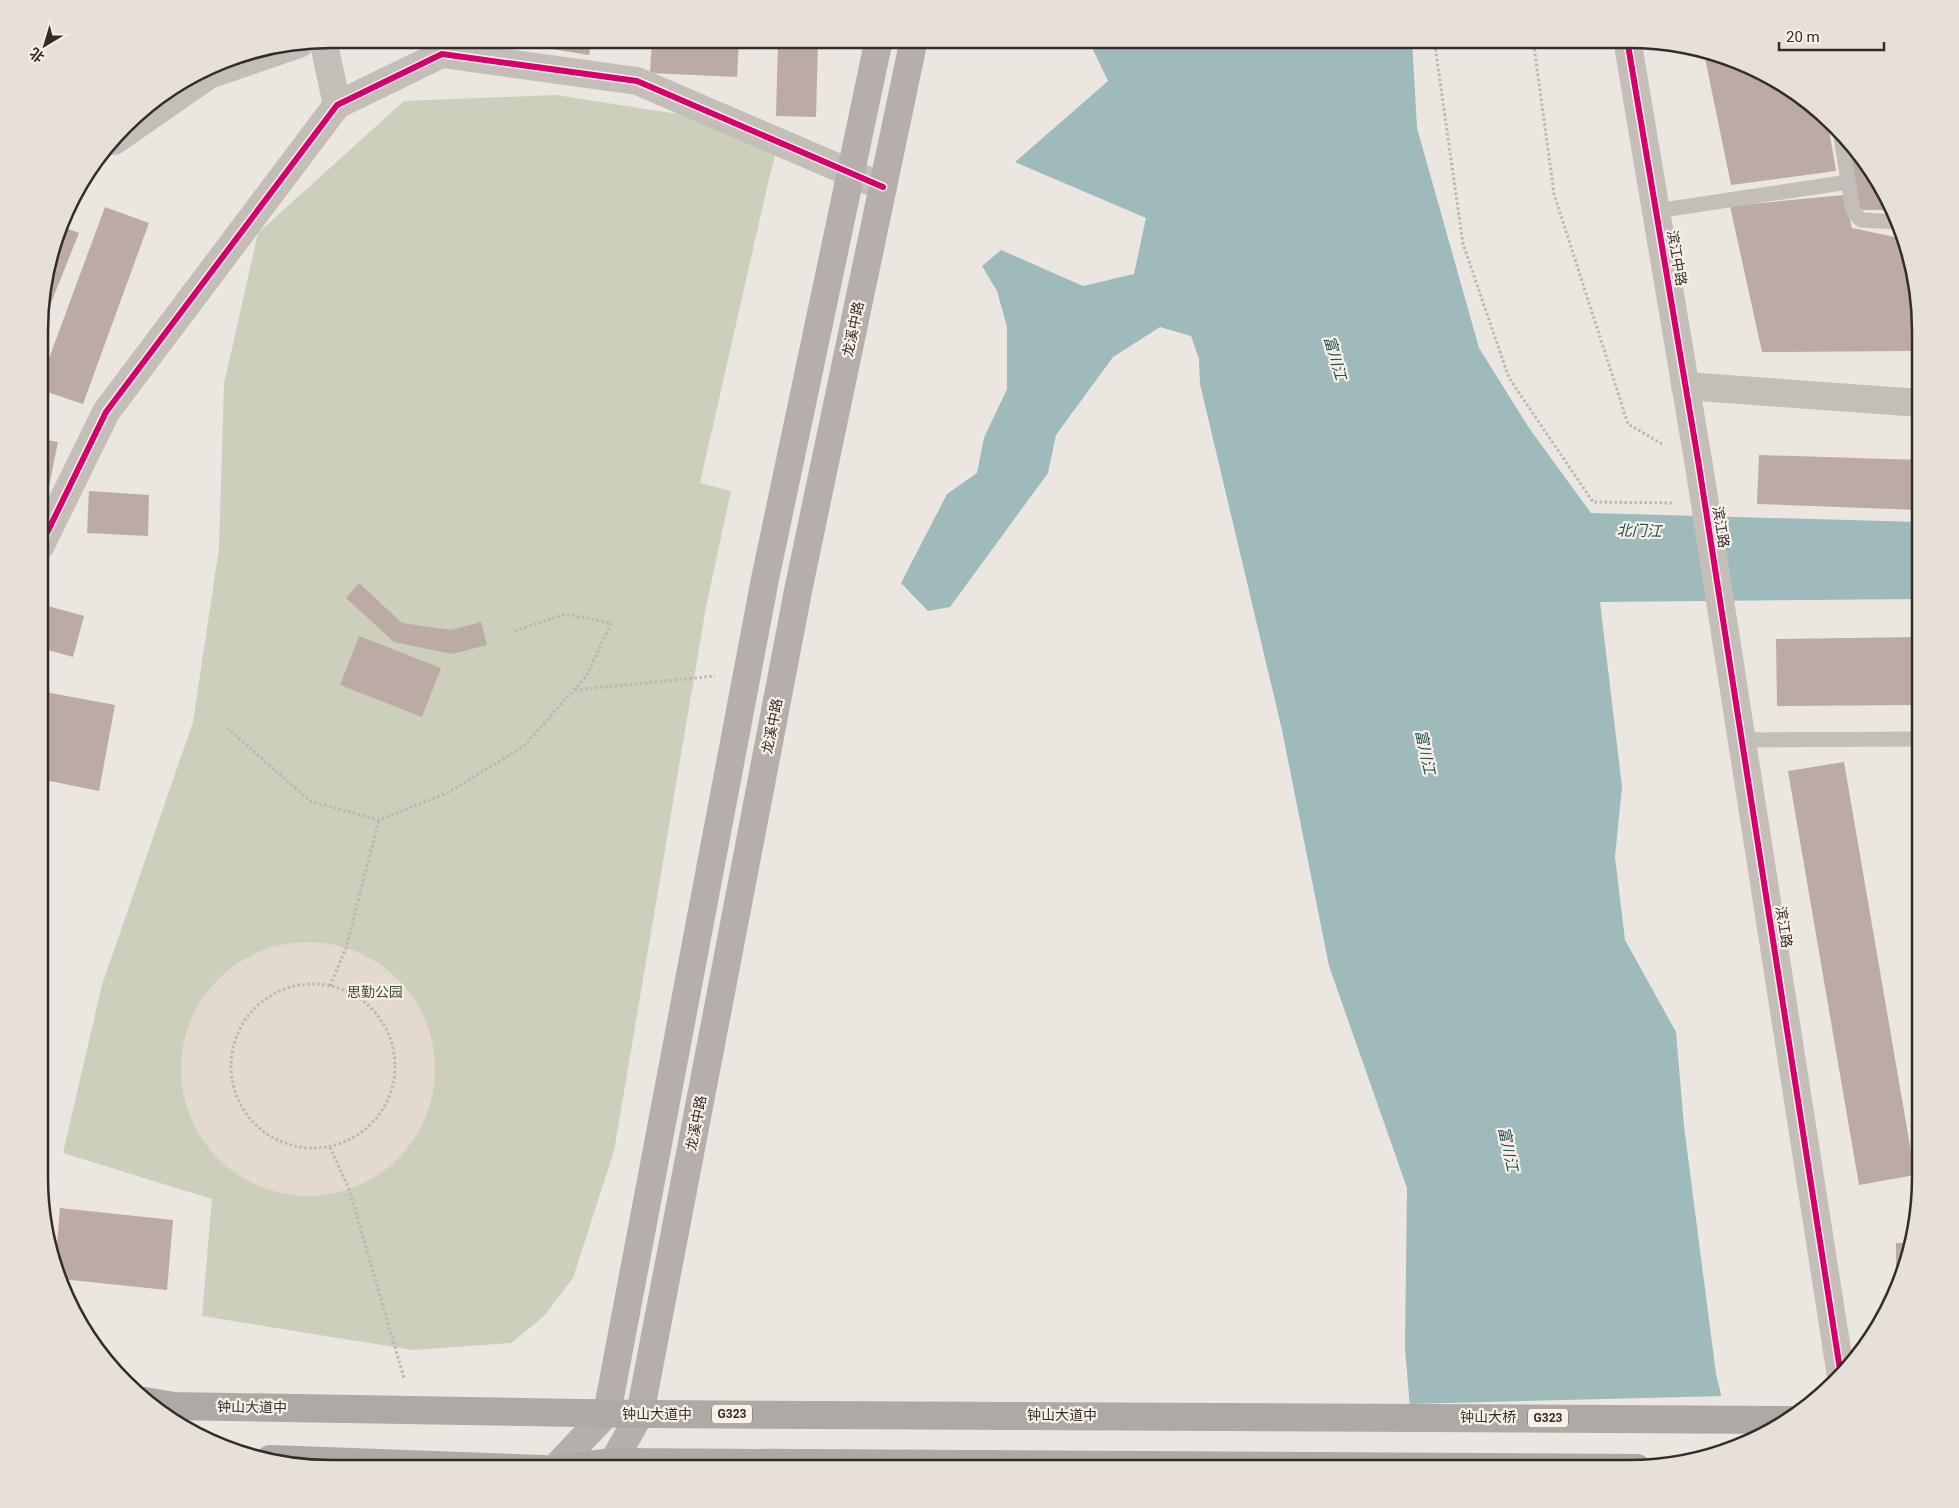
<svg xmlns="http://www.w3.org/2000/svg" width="1959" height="1508" font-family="Roboto,'Noto Sans SC',sans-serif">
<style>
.green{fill:#cccfbc}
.plaza{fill:#e4d9ce}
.water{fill:#9fbaba}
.pier{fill:#ebe6e0}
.building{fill:#bcaba4}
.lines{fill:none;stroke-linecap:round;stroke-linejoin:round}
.path{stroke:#bdb7b2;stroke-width:3;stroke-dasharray:2.5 2.5;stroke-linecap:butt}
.service{stroke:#c4beb9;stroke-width:15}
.minor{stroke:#c4beb9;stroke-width:28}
.tertiary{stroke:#c4beb9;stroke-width:28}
.secondary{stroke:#b5aeaa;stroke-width:28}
.trunk{stroke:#aea9a4;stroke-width:28}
.cycleway-casing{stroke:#f7f0e8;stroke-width:9}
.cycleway{stroke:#d6006c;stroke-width:6}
.labels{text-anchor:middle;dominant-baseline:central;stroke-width:4.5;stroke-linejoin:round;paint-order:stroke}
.shield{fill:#f7f0e8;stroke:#6e6762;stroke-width:1}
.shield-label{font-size:12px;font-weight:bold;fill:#342c28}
.street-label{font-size:14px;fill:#342c28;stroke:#f7f0e8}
.park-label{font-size:14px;fill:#444f2f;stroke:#f7f0e8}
.water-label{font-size:15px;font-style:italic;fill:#224e50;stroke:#f7f0e8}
.rim{fill:none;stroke:#342c28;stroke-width:2.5}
</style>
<rect width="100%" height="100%" fill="#ebe6e0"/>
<path class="green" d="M556 95 787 131 775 156 768 183 700 483 731 491 706 607 614 1151 573 1278 544 1316 511 1343 413 1350 202 1316 212 1199 63 1153 102 985 193 722 219 548 224 384 258 233 404 101Z"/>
<circle class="plaza" cx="308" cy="1069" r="127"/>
<path class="water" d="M1088 39H1412L1417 128 1479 348 1529 428 1591 513 1920 522V599L1600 602 1622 787 1615 857 1625 940 1676 1032 1684 1126 1716 1374 1734 1448 1415 1469 1405 1348 1407 1188 1329 966 1282 730 1200 384 1199 359 1191 336 1160 327 1113 357 1056 435 1048 473 950 607 928 611 901 583 947 494 977 473 984 438 1007 389V327L997 291 982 266 1001 250 1083 286 1134 274 1146 218 1015 162 1108 81Z"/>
<path class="pier" d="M1724 1396 1736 1448 1629 1469H1413L1407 1404Z"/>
<g class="building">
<path d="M528 39H592L589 55 527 45Z"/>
<path d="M652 39H739L737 77 650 73Z"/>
<path d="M778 39H818L816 117 776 116Z"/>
<path d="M1704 53 1741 61 1821 111 1827 118 1836 171 1731 185Z"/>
<path d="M1847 145 1890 201 1894 210H1858Z"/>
<path d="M1844 195 1852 228 1904 239 1910 255 1916 298 1911 351 1762 352 1730 206Z"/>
<path d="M105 207 149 223 83 404 41 390V380Z"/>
<path d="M63 227 79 233 41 328V292Z"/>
<path d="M41 439 58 442 48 491 41 489Z"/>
<path d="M1759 455 1920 460V510L1757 504Z"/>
<path d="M89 491 149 495 148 536 87 533Z"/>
<path d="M359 583 402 623 451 630 481 622 487 645 452 654 394 642 346 598Z"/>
<path d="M41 604 84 616 73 657 41 648Z"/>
<path d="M359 636 441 668 422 717 340 685Z"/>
<path d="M1920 637V705L1777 706 1776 639Z"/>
<path d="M40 691 115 705 99 791 40 779Z"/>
<path d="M1844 762 1915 1175 1859 1185 1788 771Z"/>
<path d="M60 1208 173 1220 167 1290 61 1279 56 1257Z"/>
<path d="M1896 1243H1909L1896 1292Z"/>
</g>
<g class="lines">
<g class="path">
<path d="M1434 39 1463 244 1509 378 1593 502 1672 503"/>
<path d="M1533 39 1554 194 1628 424 1662 444"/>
<path d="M575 690 715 676"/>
<path d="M227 728 310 801 379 820 447 793 524 746 587 675 611 623 566 614 514 631"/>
<circle cx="313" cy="1066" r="82"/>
<path d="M330 986 346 948 379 820"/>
<path d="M330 1147 349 1189 404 1378"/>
</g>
<g class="service">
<path d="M1841 137 1853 211 1861 220 1898 222"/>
<path d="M1656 211 1848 182"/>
<path d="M1742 740 1920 739"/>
</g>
<g class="minor">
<path d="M323 40 337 105"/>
<path d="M114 141 209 75 299 44"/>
<path d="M41 545 106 412 337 105 442 54 637 81 883 187"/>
</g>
<g class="tertiary">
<path d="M1627 39 1699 466 1841 1376"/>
<path d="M1685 386 1920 403"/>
</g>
<g class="secondary">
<path d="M554 1469 607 1413 765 579 879 39"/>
<path d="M609 1469 640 1414 799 586 914 39"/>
</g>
<g class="trunk">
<path d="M145 1401 174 1406 640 1414 1791 1420"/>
<path d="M270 1459 543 1469"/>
<path d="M557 1469 613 1462 1637 1468"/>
</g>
<defs>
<g id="cycleway">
<path d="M1627 39 1699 466 1841 1376"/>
<path d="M41 545 106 412 337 105 442 54 637 81 883 187"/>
</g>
</defs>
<use href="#cycleway" class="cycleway-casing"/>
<use href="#cycleway" class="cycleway"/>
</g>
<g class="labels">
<g class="shield">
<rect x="712" y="1404.5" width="40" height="19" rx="4"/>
<rect x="1528" y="1408.5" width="40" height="19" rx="4"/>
</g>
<g class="shield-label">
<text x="732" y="1414">G323</text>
<text x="1548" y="1418">G323</text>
</g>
<g class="street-label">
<text transform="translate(1677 258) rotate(80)">滨江中路</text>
<text transform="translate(853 329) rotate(-78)">龙溪中路</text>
<text transform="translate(1721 527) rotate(81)">滨江路</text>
<text transform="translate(772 726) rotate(-79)">龙溪中路</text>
<text transform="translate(1784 927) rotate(81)">滨江路</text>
<text transform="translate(696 1123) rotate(-79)">龙溪中路</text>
<text transform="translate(252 1407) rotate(1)">钟山大道中</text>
<text x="657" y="1414">钟山大道中</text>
<text x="1062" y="1415">钟山大道中</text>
<text x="1488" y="1417">钟山大桥</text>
</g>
<g class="park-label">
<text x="375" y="992">思勤公园</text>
</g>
<g class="water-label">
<text transform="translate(1335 358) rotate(74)">富川江</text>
<text transform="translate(1639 531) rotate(1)">北门江</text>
<text transform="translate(1425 752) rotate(78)">富川江</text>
<text transform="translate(1508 1149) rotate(78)">富川江</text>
</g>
</g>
<path d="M0 0H1959V1508H0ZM331 48H1629A283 283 0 0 1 1912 331V1177A283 283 0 0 1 1629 1460H331A283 283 0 0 1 48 1177V331A283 283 0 0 1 331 48Z" fill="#e7e0d9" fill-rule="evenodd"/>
<path class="rim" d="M331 48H1629A283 283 0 0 1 1912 331V1177A283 283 0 0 1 1629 1460H331A283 283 0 0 1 48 1177V331A283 283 0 0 1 331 48Z"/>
<g transform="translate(45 45) rotate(218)" stroke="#f7f0e8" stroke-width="4" paint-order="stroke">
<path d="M0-4L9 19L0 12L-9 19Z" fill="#342c28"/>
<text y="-8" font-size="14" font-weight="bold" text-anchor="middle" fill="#342c28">北</text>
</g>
<path d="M1779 42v8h105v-8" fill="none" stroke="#342c28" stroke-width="2.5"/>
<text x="1786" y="42" font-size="15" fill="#342c28" stroke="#f7f0e8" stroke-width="4" paint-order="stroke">20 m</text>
</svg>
